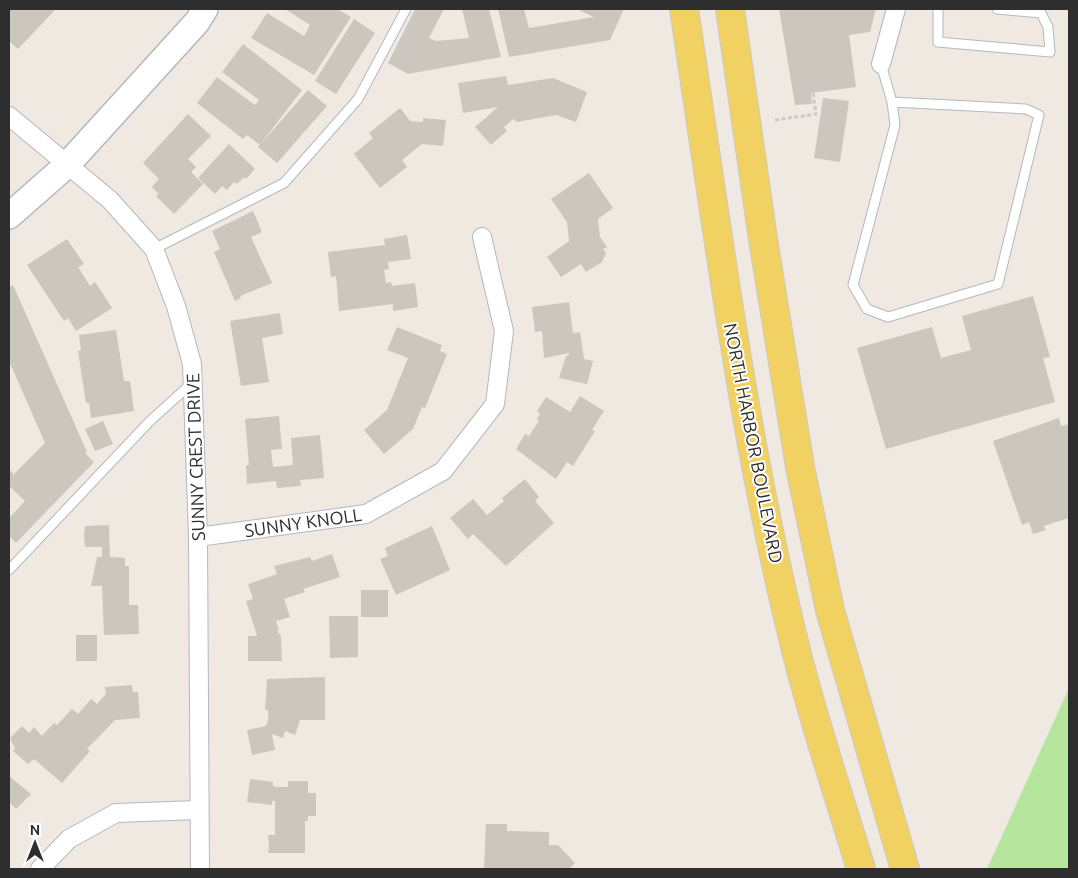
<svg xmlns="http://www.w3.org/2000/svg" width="1078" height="878" font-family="Ubuntu,sans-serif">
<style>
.green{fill:#b6e59e}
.building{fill:#cbc7bf}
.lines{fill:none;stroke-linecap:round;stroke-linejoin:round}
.lane-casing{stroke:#b4b7c1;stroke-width:11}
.street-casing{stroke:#b4b7c1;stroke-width:20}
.secondary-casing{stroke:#b4b7c1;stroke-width:28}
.primary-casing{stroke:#c9c9c9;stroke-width:30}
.path{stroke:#c9c9c9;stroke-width:3;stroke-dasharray:4 2.5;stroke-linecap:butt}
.lane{stroke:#fff;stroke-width:9}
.street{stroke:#fff;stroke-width:18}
.secondary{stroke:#fff;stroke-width:25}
.primary{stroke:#f2d163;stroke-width:28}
.labels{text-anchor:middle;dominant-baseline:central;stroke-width:4;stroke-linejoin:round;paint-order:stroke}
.street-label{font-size:18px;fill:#2e2e2e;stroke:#fff}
</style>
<rect width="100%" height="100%" fill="#efe9e1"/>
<path class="green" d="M1069 688V869H987Z"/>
<g class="building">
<path d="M9 9H56L18 49 9 41Z"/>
<path d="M285 9H337L351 17 314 75 251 38 267 13 304 36 310 25Z"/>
<path d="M415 9H444L429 38 436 41 469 38 462 9H489L501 57 408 74 388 63Z"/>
<path d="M498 9H524L529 28 594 17 577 9H624L610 40 509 57Z"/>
<path d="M779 9H876L870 32 849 35 856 87 811 93 812 104 795 105Z"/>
<path d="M354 19 375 33 336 94 315 81Z"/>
<path d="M243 44 302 90 260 145 247 135 243 139 197 103 217 77 255 105 259 100 222 72Z"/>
<path d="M506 76 508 85 553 78 587 92 576 122 556 115 517 122 513 119 504 127 507 131 491 145 475 127 498 107 463 113 458 83Z"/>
<path d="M308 90 327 106 277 163 258 147Z"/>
<path d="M823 98 849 101 840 162 814 158Z"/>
<path d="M400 108 410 121 423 122V118L446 120 443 146 422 144 402 160 407 167 380 188 354 154 373 138 369 133Z"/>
<path d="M188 114 211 136 188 159 196 167 191 172 203 184 174 214 156 196 159 194 152 187 159 179 143 163Z"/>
<path d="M229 144 255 169 246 179 244 177 237 184 234 182 227 190 222 186 215 194 198 178Z"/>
<path d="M589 173 613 208 598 219 600 237 607 247 603 249 606 253 602 262 586 272 581 264 561 277 547 257 569 241 567 222 551 199Z"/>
<path d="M253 211 262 232 251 237 272 283 240 296 241 298 235 301 214 252 220 249 212 231Z"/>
<path d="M407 235 411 259 388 262 389 269 384 270 386 283 391 282 392 286 415 283 418 307 393 311V304L339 311 336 276 331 277 328 252 385 245 384 239Z"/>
<path d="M67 239 84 264 78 267 90 286 95 282 112 308 76 331 68 318 64 321 27 265Z"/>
<path d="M13 285 87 452 85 453 94 462 16 543 9 536V518L25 501 9 486V472L12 471 13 475 45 443 9 361V287Z"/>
<path d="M1033 296 1050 357 1043 358 1055 402 886 449 857 348 932 327 941 358 971 350 962 316Z"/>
<path d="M569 302 573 333 580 332 584 359 593 361 587 384 559 378 566 356 569 355V353L544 358 542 331 535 332 532 307Z"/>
<path d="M280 313 283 334 262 338 269 382 241 386 230 321Z"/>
<path d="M397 327 442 345 440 351 447 354 425 408 422 407 413 429 384 454 364 430 387 410 408 358 387 350Z"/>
<path d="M116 330 124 381H130L134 411 91 418 89 403H86L78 351 81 350 79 335Z"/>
<path d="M580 396 604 411 592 430 595 431 573 466 567 462 556 479 516 449 525 434 529 436 539 421 537 419 540 414 537 411 546 397 570 412Z"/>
<path d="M279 416 282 449 271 450 273 467 293 465 291 438 320 435 324 478 300 480 301 486 277 488 276 481 247 484 246 465H249L245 419Z"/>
<path d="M1059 418 1061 426 1069 424V518L1044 526 1046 530 1033 534 1029 522 1022 525 993 441Z"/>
<path d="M103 421 113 444 95 451 85 429Z"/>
<path d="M525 479 539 497 535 501 554 523 506 566 473 534 468 539 450 518 473 499 487 515 504 501 502 498Z"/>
<path d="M109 525 110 557 125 558V566H129V605H138L139 634 104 635 102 586H91L97 557H102V547H85L84 535 85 526Z"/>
<path d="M432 526 450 570 396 595 380 559 388 556 385 548Z"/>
<path d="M332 554 340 577 303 589 305 592 284 599 290 617 276 621 279 631H277L281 636 282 661H248V636H257L246 601 253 599 248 584 277 574 274 566 310 557 312 561Z"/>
<rect x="361" y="590" width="27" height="27"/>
<path d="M329 616H358V657L330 658Z"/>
<rect x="76" y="635" width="21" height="26"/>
<path d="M325 677V720H300L295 735 285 731 283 738 272 734 275 750 252 755 247 730 266 726 269 718H268V710H265L267 679Z"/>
<path d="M132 685 133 692H138L140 718 115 720 87 749 90 751 62 783 34 759 28 764 13 751 15 749 10 738 22 726 29 733 34 727 42 736 54 723 57 725 72 709 78 714 91 699 97 704 106 694 105 687Z"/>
<path d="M9 776 31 794 16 809 9 802Z"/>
<path d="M250 779 273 782V786L277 787H288V781H308V793H316V816H308V821H305V853H268L269 848 268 835H275V801H272V805L247 802Z"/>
<path d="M486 824H507V831L549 832V845H558L575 863 569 869H484Z"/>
</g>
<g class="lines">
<defs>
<g id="lane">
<path d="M938 9V42L1050 52 1048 27 1041 13 997 9"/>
<path d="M881 64 892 102 895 125 853 285 867 309 888 317 998 284 1039 115 1026 109 892 102"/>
<path d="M154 249 284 183 358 99 406 9"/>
<path d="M9 570 150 421 192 383"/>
</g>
<g id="street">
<path d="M881 64 896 9"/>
<path d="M9 116 110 200 154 249 176 306 192 364 198 537 200 869"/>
<path d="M198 537 366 514 443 471 495 404 504 331 482 237"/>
<path d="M40 869 69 839 116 813 198 810"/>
</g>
<path id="secondary" d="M9 216 67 165 197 22 205 9"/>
<g id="primary">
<path d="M684 9C717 225 744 445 798 658 816 729 840 799 861 869"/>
<path d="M730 9 763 239 800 467 830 610 905 869"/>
</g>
</defs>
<use href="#lane" class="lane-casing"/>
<use href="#street" class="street-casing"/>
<use href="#secondary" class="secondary-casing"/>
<use href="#primary" class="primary-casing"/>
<path class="path" d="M775 120 816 114 813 93"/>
<use href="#lane" class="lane"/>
<use href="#street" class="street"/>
<use href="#secondary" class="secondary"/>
<use href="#primary" class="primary"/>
</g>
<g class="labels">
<g class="street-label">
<text transform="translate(754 443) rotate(79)">NORTH HARBOR BOULEVARD</text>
<text transform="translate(195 457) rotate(-92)">SUNNY CREST DRIVE</text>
<text transform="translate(303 522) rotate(-8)">SUNNY KNOLL</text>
</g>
</g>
<rect width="1078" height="878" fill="none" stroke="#2e2e2e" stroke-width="20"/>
<g transform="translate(35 843)" stroke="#ffffff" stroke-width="4" paint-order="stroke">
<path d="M0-4L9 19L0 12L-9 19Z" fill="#2e2e2e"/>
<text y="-8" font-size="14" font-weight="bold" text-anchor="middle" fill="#2e2e2e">N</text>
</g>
</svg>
